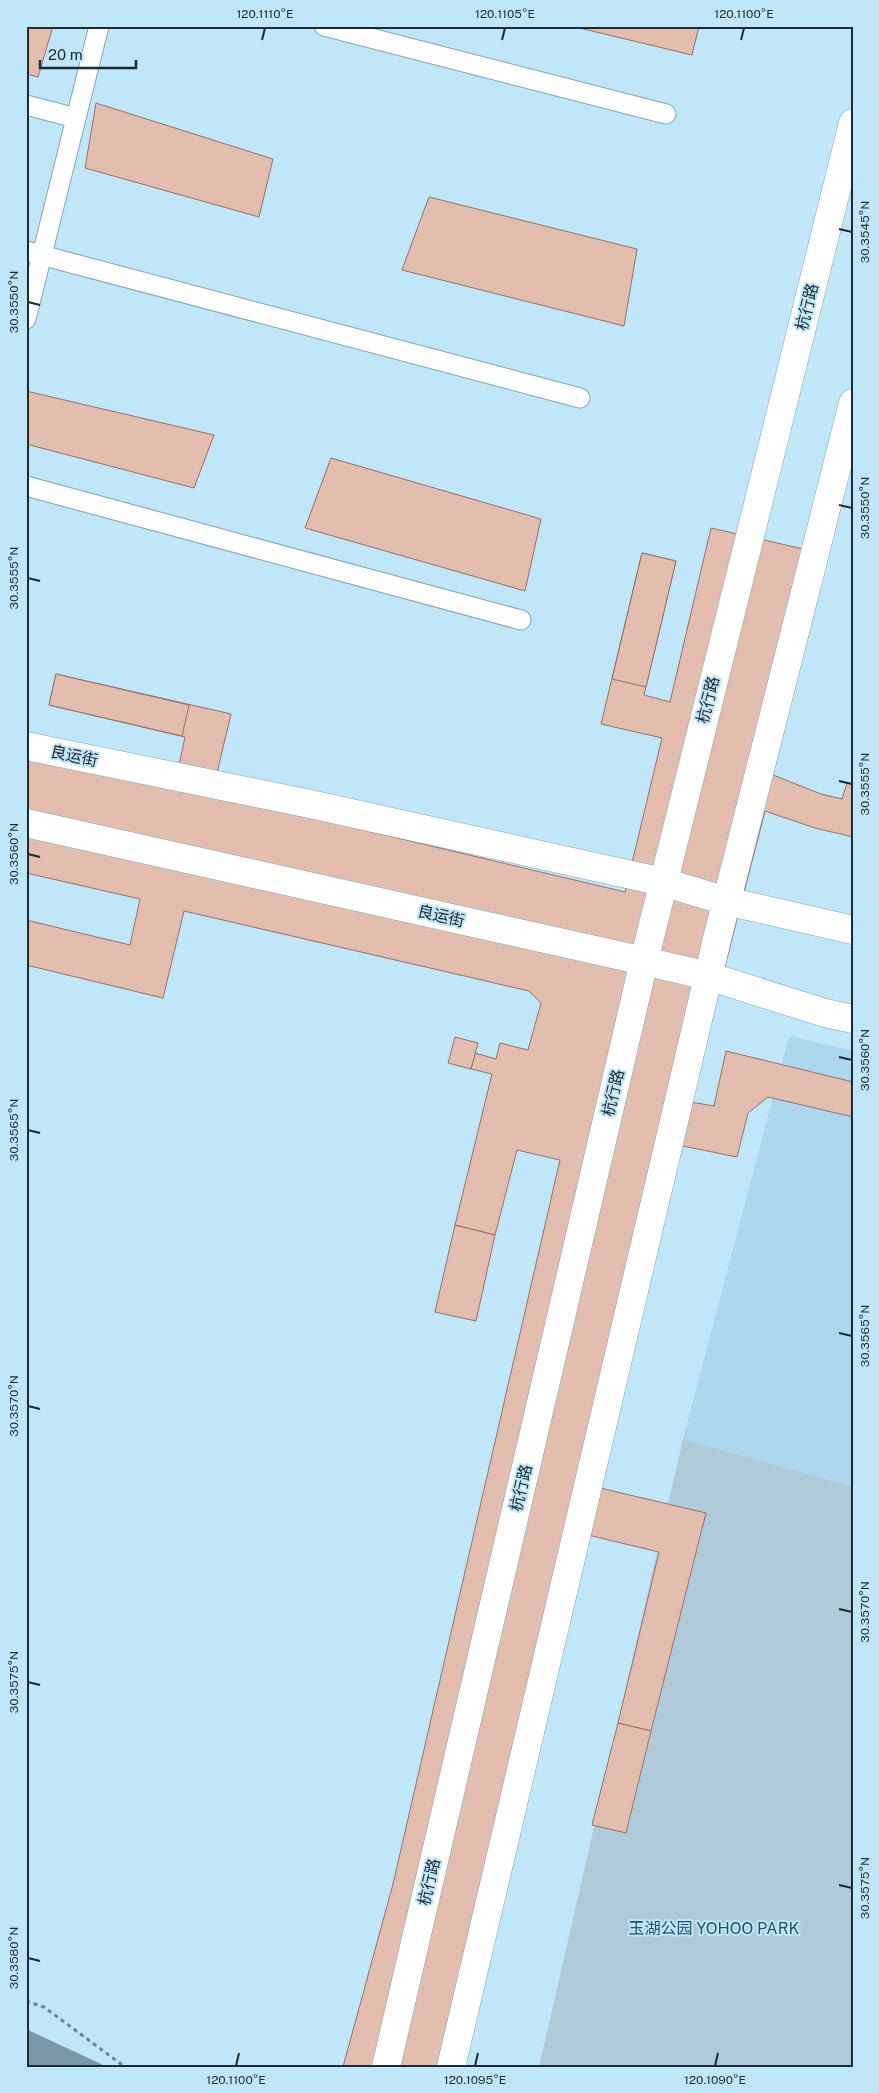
<svg xmlns="http://www.w3.org/2000/svg" width="879" height="2093" font-family="'Public Sans','Noto Sans SC',sans-serif">
<style>
.built{fill:#abd8ef}
.green{fill:#afcad8}
.water{fill:#7997a7}
.building{fill:#e3bdae;stroke:#947264}
.lines{fill:none;stroke-linecap:round;stroke-linejoin:round}
.lane-casing{stroke:#80a5b7;stroke-width:21}
.secondary-casing{stroke:#80a5b7;stroke-width:29}
.path{stroke:#6b8593;stroke-width:3;stroke-dasharray:4 4;stroke-linecap:butt}
.lane{stroke:#fff;stroke-width:19}
.secondary{stroke:#fff;stroke-width:28}
.ticks{fill:none;stroke:#1c2b32;stroke-width:2}
.labels{text-anchor:middle;dominant-baseline:central;stroke-width:4;stroke-linejoin:round;paint-order:stroke}
.street-label{font-size:16px;fill:#1c2b32;stroke:#c0e6fa}
.park-label{font-size:16px;fill:#1b546d;stroke:#c0e6fa}
.neatline{fill:none;stroke:#1c2b32;stroke-width:2}
.ticks-label{font-size:12px;text-anchor:middle;fill:#1c2b32}
</style>
<rect width="100%" height="100%" fill="#c0e6fa"/>
<path class="built" d="M789 1036 853 1051V1487L683 1439Z"/>
<path class="green" d="M683 1439 853 1487V2067H539Z"/>
<path class="water" d="M26 2029 101 2064 104 2067H26Z"/>
<g class="building">
<path d="M26 26H53L38 77 26 74Z"/>
<path d="M571 26H699L692 55Z"/>
<path d="M96 103 273 159 259 217 85 168Z"/>
<path d="M429 197 637 249 624 326 402 270Z"/>
<path d="M26 391 214 435 194 488 26 444Z"/>
<path d="M331 458 541 519 525 591 305 528Z"/>
<path d="M711 528 825 554 773 775 821 794 842 799 847 783 853 784V837L815 828 765 811 690 1102 714 1106 726 1051 853 1082V1117L768 1097 748 1113 737 1157 678 1145 596 1487 706 1513 651 1731 618 1723 659 1552 584 1534 461 2067H343L393 1884 560 1160 517 1150 495 1235 455 1225 492 1074 471 1069 475 1053 496 1059 500 1043 528 1050 541 1003 529 991 184 911 163 998 26 965V920L130 945 140 899 26 873V749L175 784 185 737 49 705 56 674 231 714 212 794 625 892 662 738 601 724 642 553 676 561 644 695 670 702Z"/>
<path d="M642 553 676 561 646 687 612 679Z"/>
<path d="M56 674 189 705 182 736 49 705Z"/>
<path d="M455 1037 478 1043 471 1069 448 1063Z"/>
<path d="M455 1225 495 1235 476 1321 435 1312Z"/>
<path d="M618 1723 651 1731 626 1833 592 1825Z"/>
</g>
<g class="lines">
<defs>
<g id="lane">
<path d="M324 26 666 114"/>
<path d="M26 105 76 118"/>
<path d="M26 251 580 398"/>
<path d="M26 319 99 26"/>
<path d="M26 486 521 620"/>
</g>
<g id="secondary">
<path d="M26 746 310 804 663 882 726 901 853 930"/>
<path d="M26 823 644 961 708 976 825 1013 853 1019"/>
<path d="M386 2067 644 961 853 123"/>
<path d="M451 2067 717 939 853 403"/>
</g>
</defs>
<use href="#lane" class="lane-casing"/>
<use href="#secondary" class="secondary-casing"/>
<path class="path" d="M26 2001 44 2007 125 2067"/>
<use href="#lane" class="lane"/>
<use href="#secondary" class="secondary"/>
</g>
<path class="ticks" d="M262 40 265 28M502 40 505 28M741 40 744 28M839 229 852 232M28 302 40 305M839 505 852 508M28 578 40 581M839 781 852 784M28 854 40 857M839 1057 852 1060M28 1130 40 1133M839 1333 852 1336M28 1406 40 1409M839 1609 852 1612M28 1682 40 1685M839 1885 852 1888M28 1958 40 1961M236 2066 239 2053M475 2066 478 2053M715 2066 718 2053"/>
<g class="labels">
<g class="street-label">
<text transform="translate(807 307) rotate(-76)">杭行路</text>
<text transform="translate(708 700) rotate(-76)">杭行路</text>
<text transform="translate(74 756) rotate(12)">良运街</text>
<text transform="translate(441 916) rotate(13)">良运街</text>
<text transform="translate(613 1093) rotate(-77)">杭行路</text>
<text transform="translate(521 1488) rotate(-77)">杭行路</text>
<text transform="translate(429 1882) rotate(-77)">杭行路</text>
</g>
<g class="park-label">
<text x="714" y="1928">玉湖公园 YOHOO PARK</text>
</g>
</g>
<rect width="879" height="2093" fill="none" stroke="#c0e6fa" stroke-width="55"/>
<path d="M40 60v8h96v-8" fill="none" stroke="#1c2b32" stroke-width="2.5"/>
<text x="48" y="60" font-size="15" fill="#1c2b32" stroke="#c0e6fa" stroke-width="4" paint-order="stroke">20 m</text>
<rect x="28" y="28" width="824" height="2038" class="neatline"/>
<g class="ticks-label">
<text x="265" y="18">120.1110°E</text>
<text x="505" y="18">120.1105°E</text>
<text x="744" y="18">120.1100°E</text>
<text transform="translate(865 232) rotate(-90)" y="4">30.3545°N</text>
<text transform="translate(14 302) rotate(-90)" y="4">30.3550°N</text>
<text transform="translate(865 508) rotate(-90)" y="4">30.3550°N</text>
<text transform="translate(14 578) rotate(-90)" y="4">30.3555°N</text>
<text transform="translate(865 784) rotate(-90)" y="4">30.3555°N</text>
<text transform="translate(14 854) rotate(-90)" y="4">30.3560°N</text>
<text transform="translate(865 1060) rotate(-90)" y="4">30.3560°N</text>
<text transform="translate(14 1130) rotate(-90)" y="4">30.3565°N</text>
<text transform="translate(865 1336) rotate(-90)" y="4">30.3565°N</text>
<text transform="translate(14 1406) rotate(-90)" y="4">30.3570°N</text>
<text transform="translate(865 1612) rotate(-90)" y="4">30.3570°N</text>
<text transform="translate(14 1682) rotate(-90)" y="4">30.3575°N</text>
<text transform="translate(865 1888) rotate(-90)" y="4">30.3575°N</text>
<text transform="translate(14 1958) rotate(-90)" y="4">30.3580°N</text>
<text x="236" y="2084">120.1100°E</text>
<text x="475" y="2084">120.1095°E</text>
<text x="715" y="2084">120.1090°E</text>
</g>
</svg>
